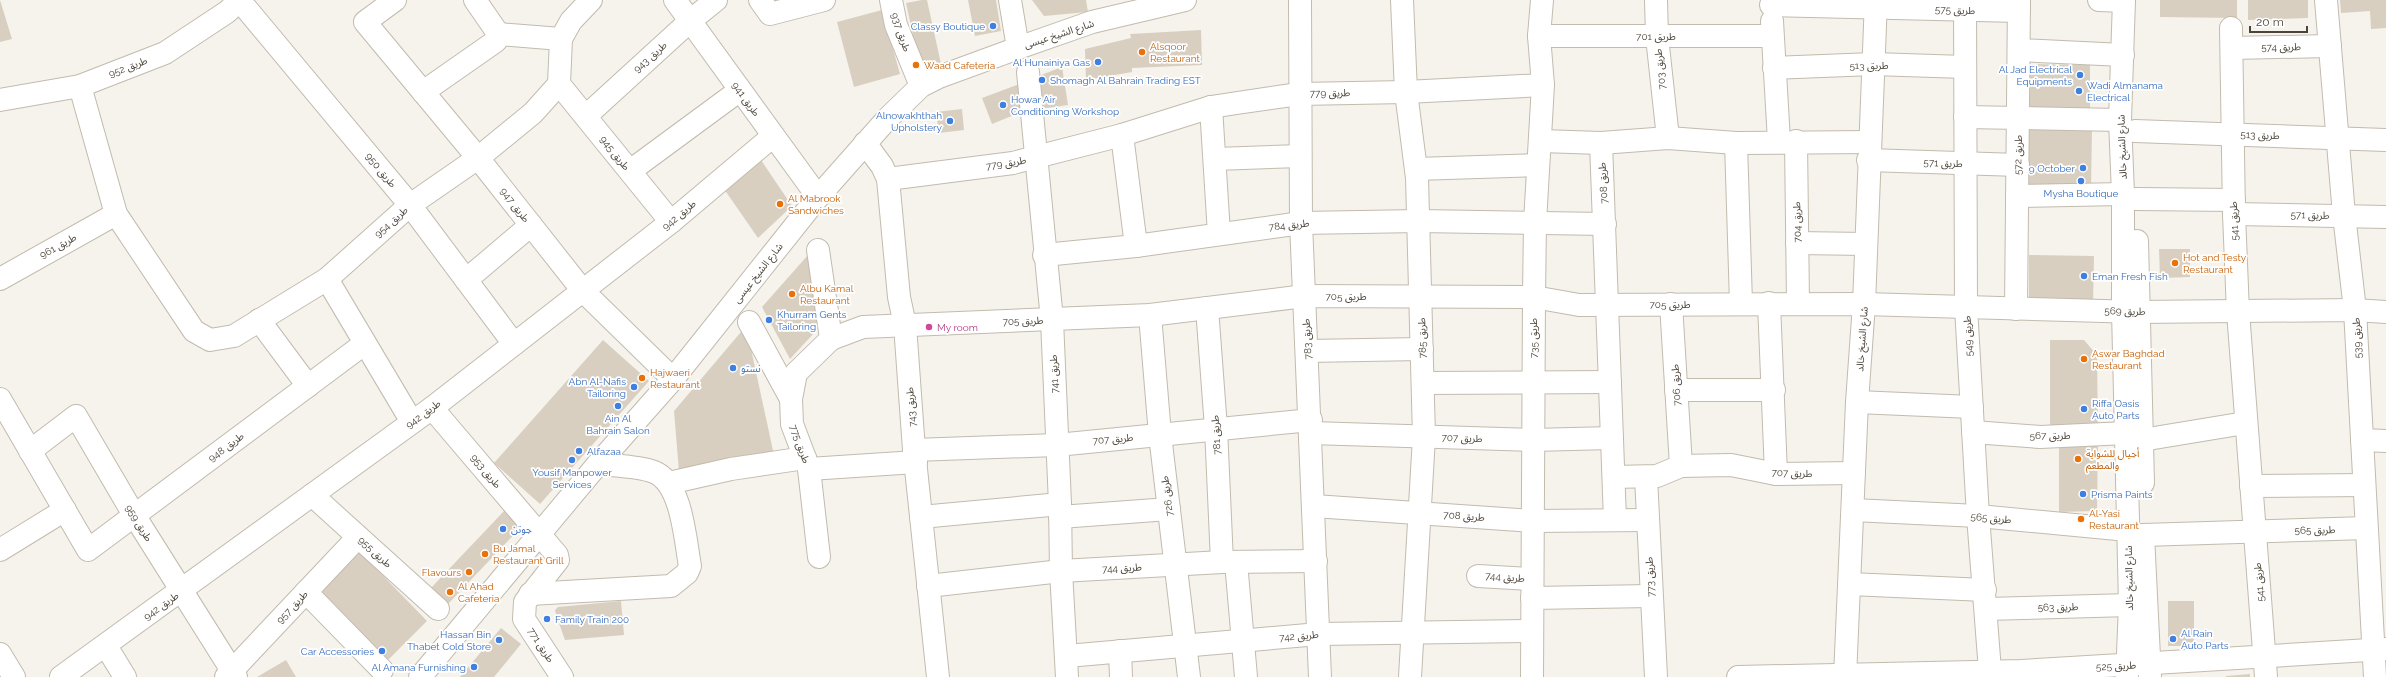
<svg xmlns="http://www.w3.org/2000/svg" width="2386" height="677" font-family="Raleway,'Noto Sans Arabic',sans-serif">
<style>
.building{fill:#d8cfc1}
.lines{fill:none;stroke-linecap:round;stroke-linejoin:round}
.minor-casing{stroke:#c2bbae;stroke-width:24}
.minor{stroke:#fff;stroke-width:22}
.shop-dot{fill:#3f7fe0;stroke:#fff;stroke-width:1.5}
.food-dot{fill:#e8710a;stroke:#fff;stroke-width:1.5}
.hotel-dot{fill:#d1479c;stroke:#fff;stroke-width:1.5}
.labels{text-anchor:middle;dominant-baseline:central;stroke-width:3.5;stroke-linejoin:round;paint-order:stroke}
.street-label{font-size:10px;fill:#4b4439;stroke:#fff}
.shop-label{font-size:10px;fill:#366cbe;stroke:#fff;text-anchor:start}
.food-label{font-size:10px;fill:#c56008;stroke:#fff;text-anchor:start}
.hotel-label{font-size:10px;fill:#b23c85;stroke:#fff;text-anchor:start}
</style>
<rect width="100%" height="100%" fill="#f6f3ec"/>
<g class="building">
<path d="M0 0 12 39 0 42Z"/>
<path d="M922 0H927L941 64 920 68 906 3Z"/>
<path d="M968 0H996L1001 31 975 36Z"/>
<path d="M1032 0H1086L1088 12 1044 16Z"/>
<path d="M2160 0H2237V18L2160 17Z"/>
<path d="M2248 0H2308V18L2248 20Z"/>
<path d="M2340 0H2386V28L2371 29 2370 11 2341 13Z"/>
<path d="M882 10 900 74 854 87 837 22Z"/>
<path d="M1201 30 1202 65 1132 68V72L1086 80 1085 49 1131 38 1130 34Z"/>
<path d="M2028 64 2090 65V118L2028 117Z"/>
<path d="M1062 67 1068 105 1040 109 1036 77Z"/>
<path d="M1019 84 1022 112 992 124 982 98Z"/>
<path d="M962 109 964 130 939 133 936 112Z"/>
<path d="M2027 125 2092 126 2091 191 2026 190Z"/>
<path d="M761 160 792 206 758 238 724 189Z"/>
<path d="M2159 249H2190V277L2160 278Z"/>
<path d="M808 255 827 319 790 359 762 307Z"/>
<path d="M2029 255 2094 256 2093 304H2029Z"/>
<path d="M746 326 774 455 679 472 674 411Z"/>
<path d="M603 340 649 381 540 504 494 463Z"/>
<path d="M2050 340H2084L2097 355 2098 431 2050 432Z"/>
<path d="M2059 441 2098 442 2097 511 2059 512Z"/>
<path d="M505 510 522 526 447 605 430 589Z"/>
<path d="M357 549 427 621 383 665 313 593Z"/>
<path d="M621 601 624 635 565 640 556 615 555 610 558 607Z"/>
<rect x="2168" y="601" width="26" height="45"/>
<path d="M501 628 521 644 494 677H460Z"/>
<path d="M286 660 296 677H257Z"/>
<path d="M2250 674V677H2226V676Z"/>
</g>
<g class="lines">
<defs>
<g id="minor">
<path d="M395 0 365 22 478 158 583 291 673 379"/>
<path d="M675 0 818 197"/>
<path d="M760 0 770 14 824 0"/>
<path d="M891 0 896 25 921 86"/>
<path d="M1010 0 1018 48"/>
<path d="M1300 0 1301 223 1320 677"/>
<path d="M1402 0 1406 92 1417 178 1424 437 1410 677"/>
<path d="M1656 0 1657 37 1668 138"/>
<path d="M1965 0 1966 307 1978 516 1990 671"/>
<path d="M2099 0 2124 1"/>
<path d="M2124 0 2120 120 2123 194V311L2130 605 2127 677"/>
<path d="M2326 0 2344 215 2355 310 2375 677"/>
<path d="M240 1 410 205 514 344"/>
<path d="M1771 5 2019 11"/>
<path d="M1772 21 1779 141"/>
<path d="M2231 28 2234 214 2238 312 2266 677"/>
<path d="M498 34 561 39"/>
<path d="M1539 36H1772"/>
<path d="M2232 48 2330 46"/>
<path d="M2019 50 2123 55"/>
<path d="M1774 68 1873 64 1965 67"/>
<path d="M1028 72 1052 320 1060 504 1061 571 1067 677"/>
<path d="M559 84 671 222"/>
<path d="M559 84 561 39 571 21 591 0"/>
<path d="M80 86 116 214 194 331 210 340 234 336 327 279 410 205 478 158 533 113 559 84"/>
<path d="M423 92 496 41 498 34 495 29 475 0"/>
<path d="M0 100 80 86 165 53 227 12 240 0"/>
<path d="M1211 107 1219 234"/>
<path d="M586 116 690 21 716 0"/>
<path d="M1965 117 2120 120"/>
<path d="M2135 131 2386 140"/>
<path d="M1122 135 1136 246"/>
<path d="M1541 141 1601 143 1668 138 1736 143 1869 142"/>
<path d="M1796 141 1798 303"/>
<path d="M865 143 882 166 888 179 899 297 905 325 914 450 938 677"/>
<path d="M1601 143 1615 520"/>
<path d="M1736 143 1741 303"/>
<path d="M1215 159 1300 156"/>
<path d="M1868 160 2018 165"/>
<path d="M1416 169 1538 165"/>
<path d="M630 171 740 90"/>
<path d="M888 179 1013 163 1122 135 1211 107 1237 103 1299 94 1406 92 1543 85"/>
<path d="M2017 196 2123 194"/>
<path d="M2136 199 2234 200"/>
<path d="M2234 214 2386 217"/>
<path d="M2137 241 2143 483"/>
<path d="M1797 243 1866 244"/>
<path d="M818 250 831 339 796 373 791 399 792 424 809 469 819 557"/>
<path d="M1044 255 1136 246 1301 223 1419 221 1605 224"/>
<path d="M0 279 116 214"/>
<path d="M327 279 412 422"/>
<path d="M466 280 531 225"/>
<path d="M1769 303 1776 474"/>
<path d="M1671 304 1681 466"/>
<path d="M1207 308 1216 428 1222 562"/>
<path d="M2016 309 2019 0"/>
<path d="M1150 315 1160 435 1189 677"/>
<path d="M259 320 308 386"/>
<path d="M749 322 791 399"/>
<path d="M831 339 863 327 1150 315 1305 296 1534 297 1579 305 1864 304 2139 312 2355 310 2386 312"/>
<path d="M1307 351 1422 349"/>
<path d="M1423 383 1610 382"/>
<path d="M1676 390H1774"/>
<path d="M0 399 88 550 364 344"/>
<path d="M1857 402 1972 407"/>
<path d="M432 408 557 555 558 560 525 602 524 619 562 677"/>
<path d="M1973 432 2040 437 2127 433"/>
<path d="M1311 433 1532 440 1612 438"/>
<path d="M2142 440 2245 423"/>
<path d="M2362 440 2386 441"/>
<path d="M914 450 1057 445 1311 420"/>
<path d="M30 451 76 416 134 515 236 677"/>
<path d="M809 469 916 462"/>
<path d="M1614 477 1657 476 1681 466 1731 465 1776 474 1854 473"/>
<path d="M1646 477 1656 677"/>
<path d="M669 483 731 469 805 458"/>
<path d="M2251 486 2364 485"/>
<path d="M312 495 438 609"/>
<path d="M1314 506 1532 521 1647 520"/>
<path d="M1853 510 1978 516 2128 530"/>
<path d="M921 517 1060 504"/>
<path d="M1060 517 1169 509"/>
<path d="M2143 535 2150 677"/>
<path d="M2143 535 2366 528"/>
<path d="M0 550 65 510"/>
<path d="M1236 562 1246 677"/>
<path d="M1478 576 1532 579"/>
<path d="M1850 584 1985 590"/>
<path d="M928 586 1061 571 1222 562 1316 561"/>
<path d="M306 592 382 670"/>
<path d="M530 594 671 586 687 573 690 566C685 539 682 483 654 472 638 466 616 466 598 464"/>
<path d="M1532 598 1651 596"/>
<path d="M1986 609 2130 605"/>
<path d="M106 646 125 677"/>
<path d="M1120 651 1121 677"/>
<path d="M0 654 14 677"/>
<path d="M1067 656 1319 634 1532 631"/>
<path d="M61 677 432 408 671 222 773 136"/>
<path d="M226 677 358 537"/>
<path d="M420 677 598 464 673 379 818 197 888 118 921 86 939 77 1018 48 1092 22 1185 0"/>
<path d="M1532 677 1534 297 1535 222 1543 85 1539 36 1542 0"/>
<path d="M1738 677 2021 671 2386 649"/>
<path d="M1845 677 1857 402 1864 304 1876 0"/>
</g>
</defs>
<use href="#minor" class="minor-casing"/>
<use href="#minor" class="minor"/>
</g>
<g class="shop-dot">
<circle cx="993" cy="26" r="4"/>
<circle cx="1098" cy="62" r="4"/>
<circle cx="2080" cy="75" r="4"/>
<circle cx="1042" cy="80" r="4"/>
<circle cx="2079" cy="91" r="4"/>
<circle cx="1003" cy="105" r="4"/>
<circle cx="950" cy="121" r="4"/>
<circle cx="2083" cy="168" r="4"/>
<circle cx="2081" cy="181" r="4"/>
<circle cx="2084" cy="276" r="4"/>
<circle cx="769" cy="320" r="4"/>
<circle cx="733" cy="368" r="4"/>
<circle cx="634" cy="387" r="4"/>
<circle cx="618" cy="406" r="4"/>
<circle cx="2084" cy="409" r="4"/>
<circle cx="579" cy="451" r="4"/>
<circle cx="572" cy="460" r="4"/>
<circle cx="2083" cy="494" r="4"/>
<circle cx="503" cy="529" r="4"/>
<circle cx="547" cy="619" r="4"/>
<circle cx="2173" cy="639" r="4"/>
<circle cx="499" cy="640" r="4"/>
<circle cx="382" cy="651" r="4"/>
<circle cx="474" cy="667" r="4"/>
</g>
<g class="food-dot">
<circle cx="1142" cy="52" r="4"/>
<circle cx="916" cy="65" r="4"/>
<circle cx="780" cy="204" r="4"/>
<circle cx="2175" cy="263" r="4"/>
<circle cx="792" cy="294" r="4"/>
<circle cx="2084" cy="359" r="4"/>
<circle cx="642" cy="378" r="4"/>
<circle cx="2078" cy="459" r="4"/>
<circle cx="2081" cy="519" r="4"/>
<circle cx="485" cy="554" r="4"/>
<circle cx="469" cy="572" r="4"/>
<circle cx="450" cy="592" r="4"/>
</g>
<circle class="hotel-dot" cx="929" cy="327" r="4"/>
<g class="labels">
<g class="street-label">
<text transform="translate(1955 10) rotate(2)">طريق 575</text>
<text transform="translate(901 32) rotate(71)">طريق 937</text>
<text transform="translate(1059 34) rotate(-18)">شارع الشيخ عيسى</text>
<text x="1656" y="36">طريق 701</text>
<text transform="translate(2281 47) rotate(-1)">طريق 574</text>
<text transform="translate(650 57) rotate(-42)">طريق 943</text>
<text x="1869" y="65">طريق 513</text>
<text transform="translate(128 67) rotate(-21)">طريق 952</text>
<text transform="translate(1660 69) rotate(-96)">طريق 703</text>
<text transform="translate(1330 93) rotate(-1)">طريق 779</text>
<text transform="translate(746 99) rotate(54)">طريق 941</text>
<text transform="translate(2260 135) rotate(2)">طريق 513</text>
<text transform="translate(2122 147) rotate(-92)">شارع الشيخ خالد</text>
<text transform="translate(615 153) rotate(51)">طريق 945</text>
<text transform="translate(2018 155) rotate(-89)">طريق 572</text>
<text transform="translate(1006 163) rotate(-9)">طريق 779</text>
<text transform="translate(1943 163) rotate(2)">طريق 571</text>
<text transform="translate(381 170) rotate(50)">طريق 950</text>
<text transform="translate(1603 183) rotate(-93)">طريق 708</text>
<text transform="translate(515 205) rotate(52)">طريق 947</text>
<text transform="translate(679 215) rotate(-40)">طريق 942</text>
<text transform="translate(2310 215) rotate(1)">طريق 571</text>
<text transform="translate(2234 221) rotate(-92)">طريق 541</text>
<text transform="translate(391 222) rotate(-42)">طريق 954</text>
<text transform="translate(1797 222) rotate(-91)">طريق 704</text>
<text transform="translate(1289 225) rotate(-6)">طريق 784</text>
<text transform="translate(58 246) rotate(-29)">طريق 961</text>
<text transform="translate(758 273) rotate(-52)">شارع الشيخ عيسى</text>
<text x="1346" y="296">طريق 705</text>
<text x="1670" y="304">طريق 705</text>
<text transform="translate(2125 311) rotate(1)">طريق 569</text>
<text transform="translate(1023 321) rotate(-2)">طريق 705</text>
<text transform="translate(1968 336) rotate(-93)">طريق 549</text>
<text transform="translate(1422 338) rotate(-91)">طريق 785</text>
<text transform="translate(1533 338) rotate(-90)">طريق 735</text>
<text transform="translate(2357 338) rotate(-93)">طريق 539</text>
<text transform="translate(1307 339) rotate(-93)">طريق 783</text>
<text transform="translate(1862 339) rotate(-86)">شارع الشيخ خالد</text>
<text transform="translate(1054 374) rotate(-92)">طريق 741</text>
<text transform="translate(1676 385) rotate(-93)">طريق 706</text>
<text transform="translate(911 407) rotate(-94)">طريق 743</text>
<text transform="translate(423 414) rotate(-37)">طريق 942</text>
<text transform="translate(1216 435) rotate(-93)">طريق 781</text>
<text x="2050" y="435">طريق 567</text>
<text transform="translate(1462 438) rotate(2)">طريق 707</text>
<text transform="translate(1113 439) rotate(-5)">طريق 707</text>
<text transform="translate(800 444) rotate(70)">طريق 775</text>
<text transform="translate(226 447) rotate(-37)">طريق 948</text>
<text transform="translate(486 471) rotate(50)">طريق 953</text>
<text transform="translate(1792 473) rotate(2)">طريق 707</text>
<text transform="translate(1167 496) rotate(-97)">طريق 726</text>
<text transform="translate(1464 516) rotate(4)">طريق 708</text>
<text transform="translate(1991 518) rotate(5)">طريق 565</text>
<text transform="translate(139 523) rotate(58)">طريق 959</text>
<text transform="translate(2315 530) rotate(-1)">طريق 565</text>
<text transform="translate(375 552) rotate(42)">طريق 955</text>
<text transform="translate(1122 568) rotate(-3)">طريق 744</text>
<text transform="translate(1505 577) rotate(4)">طريق 744</text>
<text transform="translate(1650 577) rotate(-93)">طريق 773</text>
<text transform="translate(2129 578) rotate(-91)">شارع الشيخ خالد</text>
<text transform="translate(2259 582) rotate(-95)">طريق 541</text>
<text transform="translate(161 606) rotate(-36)">طريق 942</text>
<text transform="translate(292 607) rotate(-47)">طريق 957</text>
<text transform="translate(2058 607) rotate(-1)">طريق 563</text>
<text transform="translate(1299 636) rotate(-5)">طريق 742</text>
<text transform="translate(541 645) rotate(57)">طريق 771</text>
<text transform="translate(2116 666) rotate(-3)">طريق 525</text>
</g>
<g class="shop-label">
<text x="985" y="26" text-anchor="end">Classy Boutique</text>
<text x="1090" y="62" text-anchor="end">Al Hunainiya Gas</text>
<text x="2072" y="69" text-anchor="end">Al Jad Electrical<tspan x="2072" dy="12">Equipments</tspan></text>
<text x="1050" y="80">Shomagh Al Bahrain Trading EST</text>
<text x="2087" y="85">Wadi Almanama<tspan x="2087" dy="12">Electrical</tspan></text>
<text x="1011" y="99">Howar Air<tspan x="1011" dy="12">Conditioning Workshop</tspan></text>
<text x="942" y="115" text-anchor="end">Alnowakhthah<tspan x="942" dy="12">Upholstery</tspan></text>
<text x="2075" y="168" text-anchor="end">9 October</text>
<text x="2081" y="193" text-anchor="middle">Mysha Boutique</text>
<text x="2092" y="276">Eman Fresh Fish</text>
<text x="777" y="314">Khurram Gents<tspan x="777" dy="12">Tailoring</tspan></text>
<text x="741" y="368">نستو</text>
<text x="626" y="381" text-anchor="end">Abn Al-Nafis<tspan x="626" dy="12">Tailoring</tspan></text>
<text x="2092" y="403">Riffa Oasis<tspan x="2092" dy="12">Auto Parts</tspan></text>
<text x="618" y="418" text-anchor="middle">Ain Al<tspan x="618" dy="12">Bahrain Salon</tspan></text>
<text x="587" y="451">Alfazaa</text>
<text x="572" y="472" text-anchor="middle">Yousif Manpower<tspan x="572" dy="12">Services</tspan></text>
<text x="2091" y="494">Prisma Paints</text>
<text x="511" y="529">جوتن</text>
<text x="555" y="619">Family Train 200</text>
<text x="2181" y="633">Al Rain<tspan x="2181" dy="12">Auto Parts</tspan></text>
<text x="491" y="634" text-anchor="end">Hassan Bin<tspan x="491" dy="12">Thabet Cold Store</tspan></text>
<text x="374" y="651" text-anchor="end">Car Accessories</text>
<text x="466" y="667" text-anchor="end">Al Amana Furnishing</text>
</g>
<g class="food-label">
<text x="1150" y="46">Alsqoor<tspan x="1150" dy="12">Restaurant</tspan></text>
<text x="924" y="65">Waad Cafeteria</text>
<text x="788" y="198">Al Mabrook<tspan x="788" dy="12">Sandwiches</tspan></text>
<text x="2183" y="257">Hot and Testy<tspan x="2183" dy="12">Restaurant</tspan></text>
<text x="800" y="288">Albu Kamal<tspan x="800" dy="12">Restaurant</tspan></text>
<text x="2092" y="353">Aswar Baghdad<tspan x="2092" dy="12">Restaurant</tspan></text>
<text x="650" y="372">Hajwaeri<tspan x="650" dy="12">Restaurant</tspan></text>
<text x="2086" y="453">أجيال للشواية<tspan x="2086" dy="12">والمطعم</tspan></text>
<text x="2089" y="513">Al-Yasi<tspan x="2089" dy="12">Restaurant</tspan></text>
<text x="493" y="548">Bu Jamal<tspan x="493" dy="12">Restaurant Grill</tspan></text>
<text x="461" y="572" text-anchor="end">Flavours</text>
<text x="458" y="586">Al Ahad<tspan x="458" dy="12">Cafeteria</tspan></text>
</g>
<g class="hotel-label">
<text x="937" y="327">My room</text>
</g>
</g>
<path d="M2250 26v6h57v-6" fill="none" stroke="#4b4439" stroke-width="2"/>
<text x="2256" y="26" font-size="12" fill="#4b4439" stroke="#ffffff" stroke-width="3" paint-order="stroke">20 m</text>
</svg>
